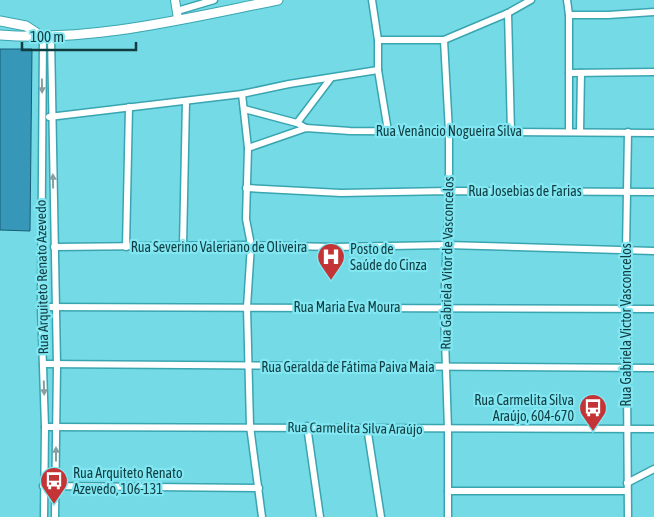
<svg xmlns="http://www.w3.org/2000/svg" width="654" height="517" font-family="'Asap Condensed',sans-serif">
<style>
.building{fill:#3797b8;stroke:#165f76}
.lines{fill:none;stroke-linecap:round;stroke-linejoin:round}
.minor-casing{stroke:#39a5b0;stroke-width:9}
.tertiary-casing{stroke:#39a5b0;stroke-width:10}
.secondary-casing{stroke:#39a5b0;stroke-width:11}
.minor{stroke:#fff;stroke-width:6}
.tertiary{stroke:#fff;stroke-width:8}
.secondary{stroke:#fff;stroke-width:9}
.oneway{fill:#889ea0}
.labels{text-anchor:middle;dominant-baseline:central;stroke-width:4.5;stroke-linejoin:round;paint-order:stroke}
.street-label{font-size:14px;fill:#103d42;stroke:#81e7f2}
.poi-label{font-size:14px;fill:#103d42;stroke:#81e7f2;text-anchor:start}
</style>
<rect width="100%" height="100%" fill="#74dae5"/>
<path class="building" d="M0 49H32L30 231 0 230Z"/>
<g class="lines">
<defs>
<g id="minor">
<path d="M372 0 378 40V70L388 131"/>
<path d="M567 0 569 15V132"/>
<path d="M177 11 214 0"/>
<path d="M508 13 511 132"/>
<path d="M569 15H608L654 12"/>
<path d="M43 37 41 307 45 427 44 517"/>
<path d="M51 37 57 365 55 517"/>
<path d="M378 40H444L508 13 531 0"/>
<path d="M444 40 449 132V191L444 308 448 429V517"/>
<path d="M569 73 654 72"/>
<path d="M242 94 248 148 246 219 251 245 247 307 250 426 262 517"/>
<path d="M244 109 297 123 306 128"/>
<path d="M49 117 242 94 289 84 378 70"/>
<path d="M297 123 331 78"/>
<path d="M580 132 581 73"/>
<path d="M248 148 306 128 350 131 654 133"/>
<path d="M246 188 341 193 449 191 654 192"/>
<path d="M183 246 186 101"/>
<path d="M54 247 246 245 334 247 446 245 654 251"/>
<path d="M126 247 129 107"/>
<path d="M41 307 654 309"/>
<path d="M43 364 654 368"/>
<path d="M307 426 320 517"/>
<path d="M45 427 654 429"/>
<path d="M367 427 381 517"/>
<path d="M627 483 654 469"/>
<path d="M43 486 259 488"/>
<path d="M448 491H627"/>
<path d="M628 517 626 251 628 132"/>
</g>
<path id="tertiary" d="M175 0 178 19"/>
<g id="secondary">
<path d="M0 21 26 26 43 37"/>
<path d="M0 35C93 42 187 18 278 0"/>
</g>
</defs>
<use href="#minor" class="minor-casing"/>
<use href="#tertiary" class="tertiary-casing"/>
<use href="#secondary" class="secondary-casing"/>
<use href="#minor" class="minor"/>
<use href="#tertiary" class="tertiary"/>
<use href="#secondary" class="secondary"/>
</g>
<defs><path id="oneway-solid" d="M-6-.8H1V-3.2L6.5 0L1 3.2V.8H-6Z" transform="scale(1.25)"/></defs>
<g class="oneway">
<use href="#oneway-solid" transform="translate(42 86) rotate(89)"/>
<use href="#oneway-solid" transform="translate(53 181) rotate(-91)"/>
<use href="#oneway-solid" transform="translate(44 388) rotate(88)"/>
<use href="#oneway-solid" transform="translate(56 454) rotate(-90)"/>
</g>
<defs>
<symbol id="hospital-pin" viewBox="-11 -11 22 30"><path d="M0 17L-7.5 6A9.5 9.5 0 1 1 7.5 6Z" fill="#c43437" stroke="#81e7f2"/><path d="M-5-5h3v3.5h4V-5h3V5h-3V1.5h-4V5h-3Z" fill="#fff"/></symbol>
<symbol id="bus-pin" viewBox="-11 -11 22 30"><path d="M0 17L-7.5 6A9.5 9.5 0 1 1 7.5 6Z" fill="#c43437" stroke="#81e7f2"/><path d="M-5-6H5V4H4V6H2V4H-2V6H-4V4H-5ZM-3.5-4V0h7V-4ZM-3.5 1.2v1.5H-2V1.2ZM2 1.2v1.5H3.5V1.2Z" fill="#fff"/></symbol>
</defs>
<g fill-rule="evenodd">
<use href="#hospital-pin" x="315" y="241" width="32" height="43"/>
<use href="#bus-pin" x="577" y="392" width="32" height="43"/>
<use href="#bus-pin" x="38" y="465" width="32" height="43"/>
</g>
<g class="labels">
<g class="street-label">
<text x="449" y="131">Rua Venâncio Nogueira Silva</text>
<text x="525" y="191">Rua Josebias de Farias</text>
<text x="219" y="247">Rua Severino Valeriano de Oliveira</text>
<text transform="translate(447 263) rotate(-89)">Rua Gabriela Vitor de Vasconcelos</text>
<text transform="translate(42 277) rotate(-91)">Rua Arquiteto Renato Azevedo</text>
<text x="347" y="307">Rua Maria Eva Moura</text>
<text transform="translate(626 325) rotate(-90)">Rua Gabriela Victor Vasconcelos</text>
<text x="348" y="367">Rua Geralda de Fátima Paiva Maia</text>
<text transform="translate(355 428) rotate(1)">Rua Carmelita Silva Araújo</text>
</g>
<g class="poi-label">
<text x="350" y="249">Posto de<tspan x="350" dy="16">Saúde do Cinza</tspan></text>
<text x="574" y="400" text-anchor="end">Rua Carmelita Silva<tspan x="574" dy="16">Araújo, 604-670</tspan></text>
<text x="73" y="473">Rua Arquiteto Renato<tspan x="73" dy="16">Azevedo, 106-131</tspan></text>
</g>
</g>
<path d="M22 42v8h114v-8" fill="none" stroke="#103d42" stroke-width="2.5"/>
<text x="30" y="42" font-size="15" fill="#103d42" stroke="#81e7f2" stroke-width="4" paint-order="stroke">100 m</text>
</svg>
